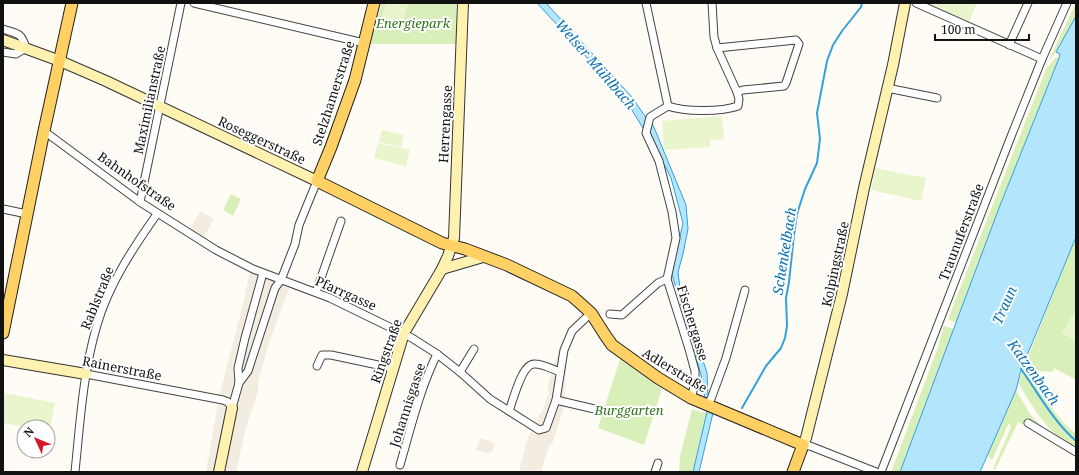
<svg xmlns="http://www.w3.org/2000/svg" width="1079" height="475" font-family="'Noto Serif',serif">
<style>
.green{fill:#d8efb9}
.pitch{fill:#e9f5cc}
.plaza{fill:#f2ede0}
.water{fill:#b3e5fd;stroke:#32a1dc}
.lines{fill:none;stroke-linecap:round;stroke-linejoin:round}
.stream{stroke:#32a1dc;stroke-width:2}
.street-casing{stroke:#444;stroke-width:9}
.secondary-casing{stroke:#333;stroke-width:12}
.primary-casing{stroke:#222;stroke-width:13}
.street{stroke:#fff;stroke-width:7}
.secondary{stroke:#fff2b0;stroke-width:10}
.primary{stroke:#ffd165;stroke-width:11}
.labels{text-anchor:middle;dominant-baseline:central;stroke-width:4;stroke-linejoin:round;paint-order:stroke}
.park-label{font-size:13px;font-style:italic;fill:#2f7218;stroke:#fff}
.street-label{font-size:13px;fill:#111;stroke:#fff}
.water-label{font-size:14px;font-style:italic;fill:#0a72b3;stroke:#fff}
</style>
<rect width="100%" height="100%" fill="#fffcf5"/>
<g class="green">
<path d="M382 3H456V44H370Z"/>
<path d="M1076 3V16L1056 52 1049 61 1052 53Z"/>
<path d="M1056 57 1059 58 999 208 956 323 948 319 1046 69Z"/>
<path d="M231 194 241 199 233 216 223 210Z"/>
<path d="M1076 237V309L1063 333 1076 341V380L1054 368 1053 372 1039 371C1039 396 1058 419 1076 434V449C1049 435 1032 407 1018 382Z"/>
<path d="M944 326 954 329 900 472H891L937 350Z"/>
<path d="M620 359 662 389 644 445 598 428Z"/>
<path d="M1016 390 1030 414 1047 433 1027 419 1023 425 1018 422 995 470 993 469 1011 427 1009 423 992 460 987 454Z"/>
<path d="M692 409 707 414 693 472H679L680 456Z"/>
</g>
<g class="pitch">
<path d="M386 3 408 4 401 26 381 20Z"/>
<path d="M929 3H977L969 22Z"/>
<path d="M722 116 724 139 710 140V147L664 150 662 121Z"/>
<path d="M382 130 404 135 401 147 379 142Z"/>
<path d="M378 143 410 150 406 166 374 158Z"/>
<path d="M875 168 926 178 921 201 871 190Z"/>
<path d="M1076 309V341L1062 333Z"/>
<path d="M5 393 55 403 49 432 48 427H24L3 423V405Z"/>
</g>
<g class="plaza">
<path d="M200 211 214 219 203 238 189 230Z"/>
<path d="M250 271 289 288 268 346 258 382V392L245 431 236 472H206L220 393 244 300Z"/>
<path d="M566 333 573 337 569 349 567 360 564 406 556 433 552 444 549 446 541 472H519L527 440 537 420H538L537 419 540 413H542L549 391 547 389 555 361Z"/>
<path d="M481 438 495 443 492 452 490 451 489 454 476 450Z"/>
</g>
<g class="water">
<path d="M537 3H546L631 96 647 119 653 125 686 205 688 229 683 254 678 272 680 288 707 373 708 396 713 413 699 472H693L707 412 701 375 671 271 679 241 683 223 671 178 650 136 643 128 625 99Z"/>
<path d="M1076 16V237L1021 370 1016 390 980 472H900L999 208 1059 58 1060 54 1056 52Z"/>
</g>
<g class="lines">
<g class="stream">
<path d="M1021 369C1039 394 1053 421 1076 441"/>
<path d="M742 408 766 366 781 348 785 338 787 326 786 298 789 282 794 235 797 214 805 189 817 163 820 139 817 113 827 61 833 45 842 31 861 7 862 3"/>
</g>
<defs>
<g id="street">
<path d="M194 3 364 43"/>
<path d="M646 3 668 106"/>
<path d="M916 3 1042 59"/>
<path d="M3 29C18 34 21 32 26 48L16 54 3 52"/>
<path d="M1009 45 1028 3"/>
<path d="M717 48 796 40 799 44 786 83 784 86 743 90 737 92"/>
<path d="M887 88 937 98"/>
<path d="M668 106 650 117 646 133 659 161 672 212 676 238 667 279 689 349 695 371V381L693 391 691 398"/>
<path d="M668 106C684 112 722 112 738 106L739 99 737 92 717 48 714 37 712 3"/>
<path d="M44 131 140 202 216 250 253 269 330 298 412 338 437 354 460 372 490 399 539 430 546 428 556 400 564 350 572 331 591 313"/>
<path d="M140 202 181 3"/>
<path d="M3 209 27 214"/>
<path d="M316 292 341 221"/>
<path d="M610 314 622 315 658 283 667 279"/>
<path d="M317 366 322 355H331L392 368"/>
<path d="M460 372 474 349"/>
<path d="M86 374 223 400 228 402 232 408"/>
<path d="M239 383 238 368 245 338 263 273"/>
<path d="M556 400 603 411"/>
<path d="M707 405 711 399 726 358 745 290"/>
<path d="M232 408 239 383 248 371 275 288 281 280 295 244 299 225 317 181"/>
<path d="M509 411C513 401 522 362 535 364 543 364 552 369 560 372"/>
<path d="M1028 423 1076 452"/>
<path d="M803 445 810 446 876 472"/>
<path d="M400 465C411 427 420 389 437 354"/>
<path d="M75 472C80 423 83 372 97 325 109 284 133 248 157 214"/>
<path d="M655 472 658 463"/>
<path d="M881 472 1010 139 1042 59 1067 3"/>
</g>
<g id="secondary">
<path d="M3 40 60 61 106 81 317 181"/>
<path d="M442 269 483 257"/>
<path d="M3 360 86 374"/>
<path d="M803 445 806 438 842 294 864 188 893 65 905 3"/>
<path d="M219 472 232 408"/>
<path d="M362 472 404 333 442 269 448 256 454 238 463 3"/>
</g>
<g id="primary">
<path d="M374 3 355 80 331 147 317 181 442 243 465 249 507 265 572 296 591 313 605 335 612 345 658 378 691 398 803 445 793 472"/>
<path d="M3 333 44 131 72 3"/>
</g>
</defs>
<use href="#street" class="street-casing"/>
<use href="#secondary" class="secondary-casing"/>
<use href="#primary" class="primary-casing"/>
<use href="#street" class="street"/>
<use href="#secondary" class="secondary"/>
<use href="#primary" class="primary"/>
</g>
<g class="labels">
<g class="park-label">
<text x="413" y="23">Energiepark</text>
<text x="629" y="410">Burggarten</text>
</g>
<g class="street-label">
<text transform="translate(333 93) rotate(-72)">Stelzhamerstraße</text>
<text transform="translate(149 100) rotate(-78)">Maximilianstraße</text>
<text transform="translate(445 124) rotate(-87)">Herrengasse</text>
<text transform="translate(262 140) rotate(25)">Roseggerstraße</text>
<text transform="translate(137 181) rotate(35)">Bahnhofstraße</text>
<text transform="translate(961 232) rotate(-69)">Traunuferstraße</text>
<text transform="translate(835 264) rotate(-78)">Kolpingstraße</text>
<text transform="translate(346 293) rotate(24)">Pfarrgasse</text>
<text transform="translate(97 298) rotate(-68)">Rablstraße</text>
<text transform="translate(693 323) rotate(73)">Fischergasse</text>
<text transform="translate(386 351) rotate(-70)">Ringstraße</text>
<text transform="translate(122 368) rotate(11)">Rainerstraße</text>
<text transform="translate(675 370) rotate(31)">Adlerstraße</text>
<text transform="translate(407 405) rotate(-72)">Johannisgasse</text>
</g>
<g class="water-label">
<text transform="translate(596 64) rotate(49)">Welser Mühlbach</text>
<text transform="translate(784 251) rotate(-81)">Schenkelbach</text>
<text transform="translate(1004 305) rotate(-66)">Traun</text>
<text transform="translate(1034 372) rotate(54)">Katzenbach</text>
</g>
</g>
<rect width="1079" height="475" fill="none" stroke="#111111" stroke-width="8"/>
<g transform="translate(36 439) rotate(314)"><circle r="19" fill="#ffffff" stroke="#a0a0a0"/>
<path d="M0-3L7 15L0 10L-7 15Z" fill="#d2182a"/>
<text y="-6" font-size="11" font-weight="bold" text-anchor="middle" fill="#111111">N</text>
</g>
<path d="M935 34v6h94v-6" fill="none" stroke="#111111" stroke-width="2"/>
<text x="941" y="34" font-size="12" fill="#111111" stroke="#ffffff" stroke-width="3" paint-order="stroke">100 m</text>
</svg>
